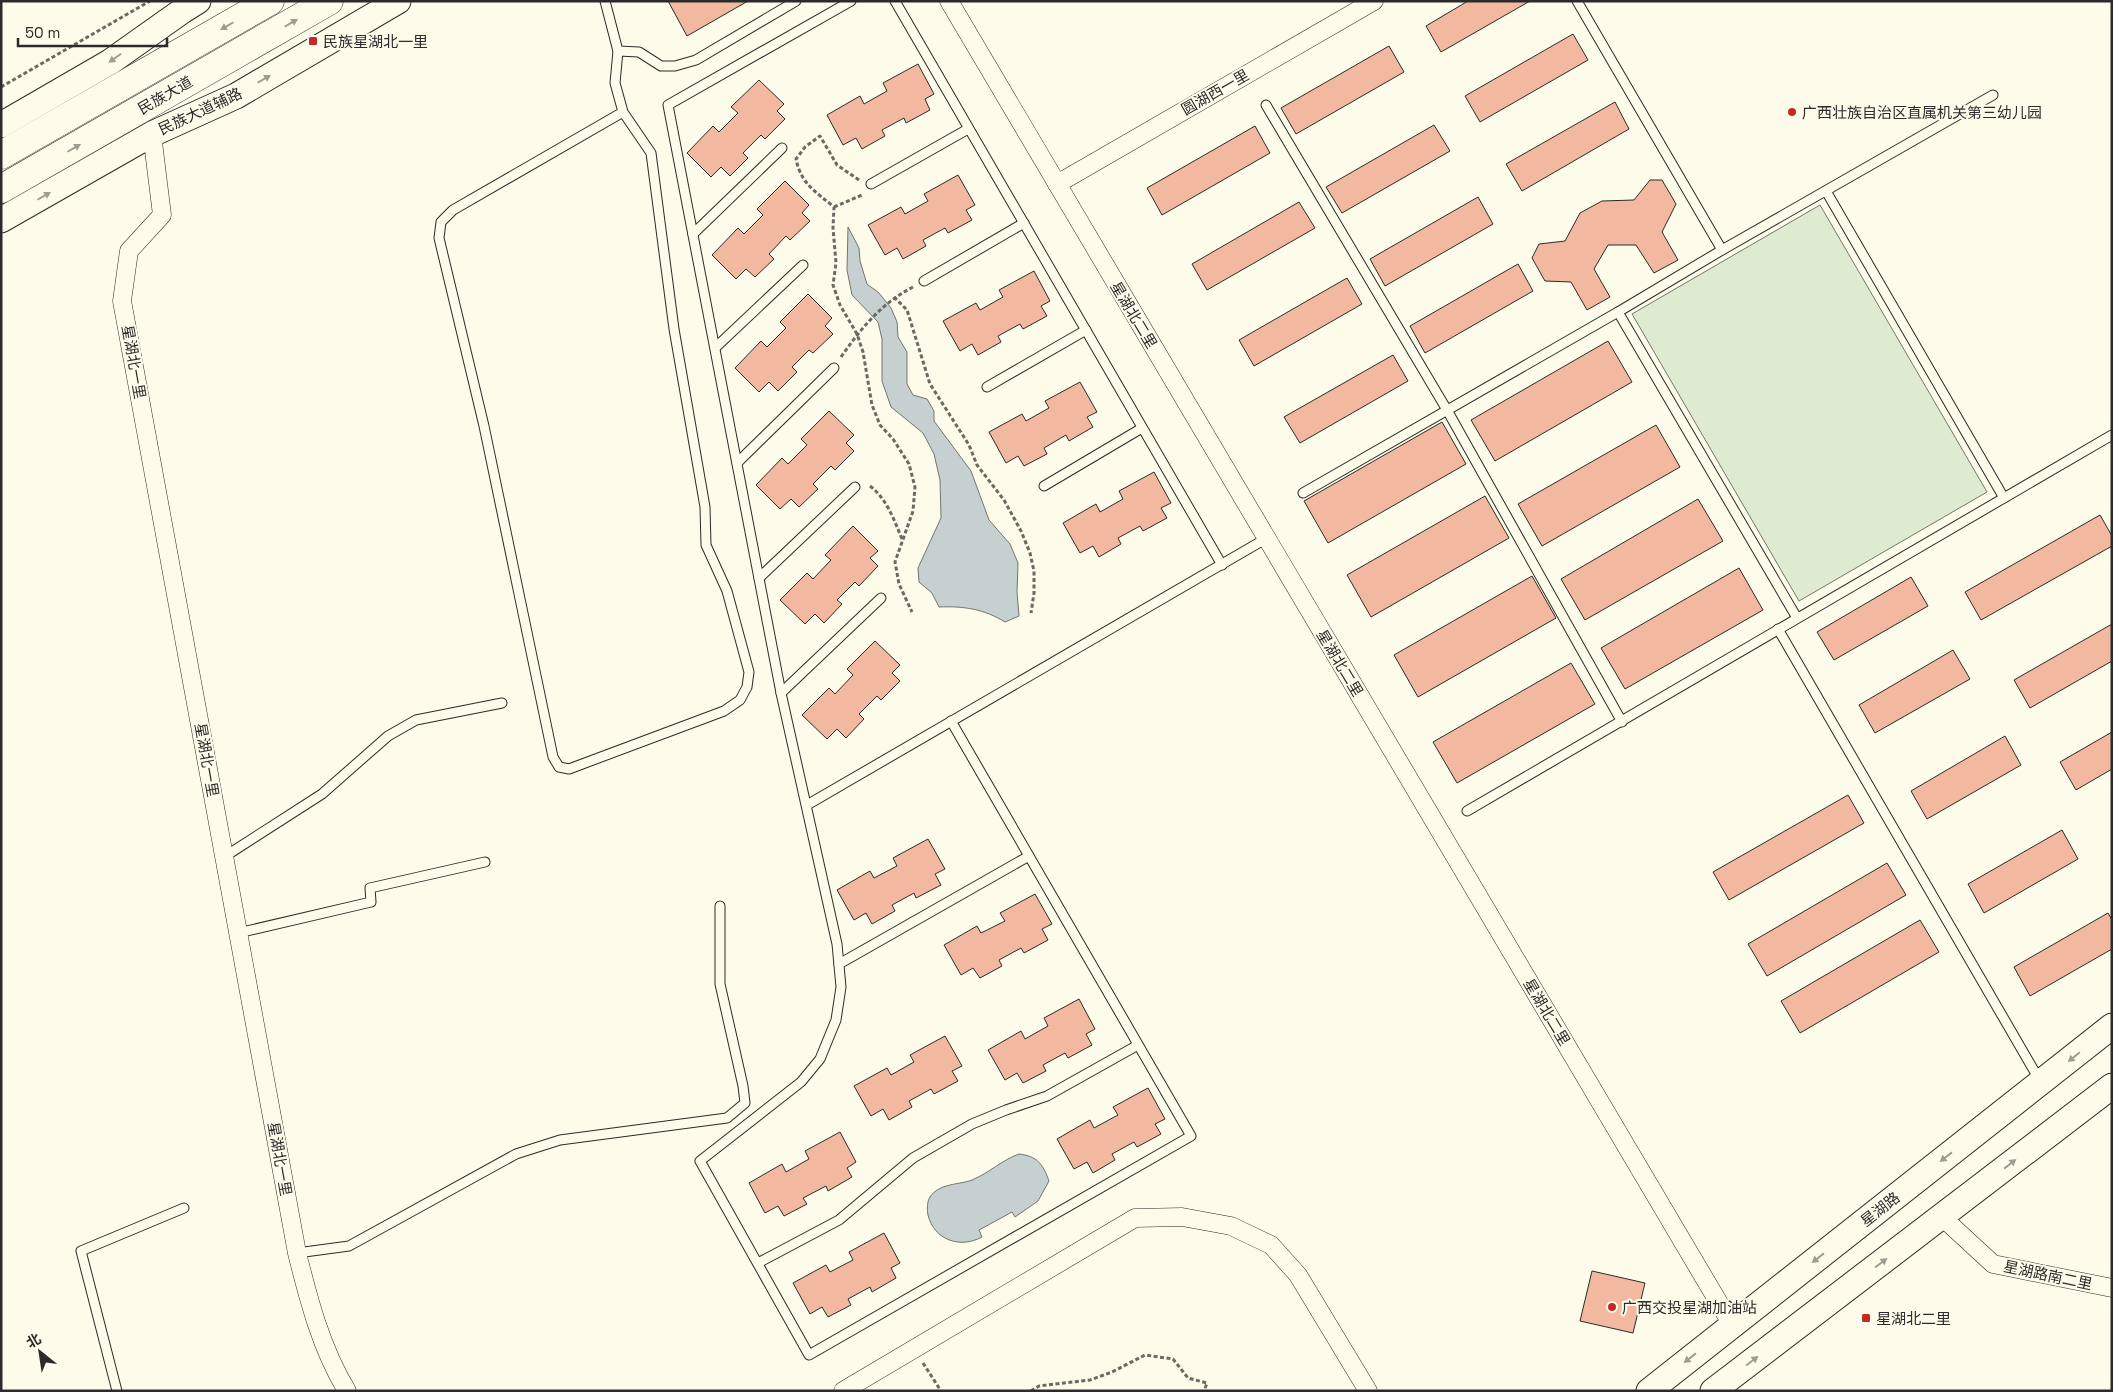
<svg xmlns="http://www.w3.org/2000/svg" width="2113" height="1392" font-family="'Space Grotesk','Noto Sans SC',sans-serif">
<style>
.green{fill:#deebd1;stroke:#74746e}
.water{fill:#c7d0d0;stroke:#74746e}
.building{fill:#f2b8a0;stroke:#2b2b2b}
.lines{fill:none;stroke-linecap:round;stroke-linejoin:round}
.lane-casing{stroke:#2b2b2b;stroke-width:11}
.street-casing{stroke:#2b2b2b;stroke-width:19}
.secondary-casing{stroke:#2b2b2b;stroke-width:27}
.highway-casing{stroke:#2b2b2b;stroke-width:29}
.path{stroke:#6a6964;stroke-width:3;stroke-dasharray:4 2.5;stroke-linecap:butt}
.lane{stroke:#fdfbea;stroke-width:9}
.street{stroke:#fdfbea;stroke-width:18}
.secondary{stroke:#fdfbea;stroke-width:25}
.highway{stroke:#fdfbea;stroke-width:28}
.oneway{fill:#9e9d94}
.poi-dot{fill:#c62828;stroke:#fdfbea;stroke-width:2}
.labels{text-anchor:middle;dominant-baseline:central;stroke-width:4;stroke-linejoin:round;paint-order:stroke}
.poi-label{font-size:15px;fill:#2b2b2b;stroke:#fdfbea;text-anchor:start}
.street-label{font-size:15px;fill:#2b2b2b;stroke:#fdfbea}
</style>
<rect width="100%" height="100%" fill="#fdfbea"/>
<path class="green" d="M1820 205 1987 492 1799 601 1632 314Z"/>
<g class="water">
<path d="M848 227 859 248 860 261 867 284 879 293 891 308 897 322 898 337 907 352V384L913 395 927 399 934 411V421L971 471 989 520 1010 544 1018 563 1017 592 1019 616 1005 622C984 609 964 606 939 607L932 593 919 582 918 568 941 518 940 480 934 454 923 433 891 407 882 381V339L878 322 852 295 847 270Z"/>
<path d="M1019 1154C1037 1156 1043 1164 1049 1181L1038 1201 1015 1217 1012 1212 979 1230 982 1237C960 1249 934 1240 928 1215 927 1210 927 1201 930 1197 939 1183 959 1185 972 1180 989 1173 1002 1160 1019 1154Z"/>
</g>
<g class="building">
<path d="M668 1H748L687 36Z"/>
<path d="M1468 1H1530L1441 52 1426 26Z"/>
<path d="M1573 34 1588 60 1480 122 1465 96Z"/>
<path d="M1389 46 1404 72 1296 134 1281 108Z"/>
<path d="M918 64 934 94 925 99 930 110 906 123 904 118 882 130 885 136 862 149 856 138 843 145 827 115 860 96 864 104 887 91 883 83Z"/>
<path d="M759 80 784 104 777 111 785 119 765 139 761 135 743 153 748 158 730 176 721 167 711 177 687 153 713 126 719 132 738 113 731 107Z"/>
<path d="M1615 102 1629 129 1522 191 1506 164Z"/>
<path d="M1434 125 1450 151 1342 213 1326 187Z"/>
<path d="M1255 126 1270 153 1162 215 1147 188Z"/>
<path d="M958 175 975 205 966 210 972 220 948 233 945 228 923 240 926 246 903 259 897 248 885 255 868 225 901 207 905 214 928 201 924 194Z"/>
<path d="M1650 180H1662L1676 204 1662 232 1678 260 1654 273 1636 245H1608L1594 269 1610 297 1587 310 1571 282 1545 281 1532 258 1539 244 1565 241 1580 213 1602 201 1634 200Z"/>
<path d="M785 181 809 205 802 213 810 221 790 240 786 236 769 254 774 259 755 277 746 269 736 279 712 255 738 228 744 234 763 215 757 209Z"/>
<path d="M1478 197 1493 224 1385 286 1370 259Z"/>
<path d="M1299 202 1315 228 1207 290 1192 264Z"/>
<path d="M1518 264 1533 291 1425 353 1410 326Z"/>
<path d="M1034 271 1050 301 1041 306 1047 316 1023 329 1020 324 998 336 1001 342 978 355 972 344 960 351 943 321 976 303 980 310 1003 297 999 290Z"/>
<path d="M1347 278 1362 304 1254 366 1239 340Z"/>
<path d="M808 294 832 318 825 326 833 334 813 353 809 350 792 367 797 372 778 391 769 382 759 392 735 368 761 341 767 347 786 328 780 322Z"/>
<path d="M1608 341 1632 382 1495 461 1471 420Z"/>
<path d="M1393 355 1408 381 1300 443 1284 417Z"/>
<path d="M1080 382 1097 412 1087 417 1093 427 1069 441 1066 435 1044 448 1047 454 1024 466 1018 456 1006 463 989 432 1022 414 1026 421 1049 408 1045 401Z"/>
<path d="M829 411 854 435 846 443 854 451 835 470 831 466 813 484 818 489 799 507 791 499 780 509 756 485 782 458 788 464 807 445 801 439Z"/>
<path d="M1442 422 1466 464 1328 543 1304 501Z"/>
<path d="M1656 425 1680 467 1542 546 1518 504Z"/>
<path d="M1154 472 1171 503 1161 508 1167 518 1143 531 1140 526 1118 538 1121 544 1099 557 1093 546 1080 553 1063 523 1096 504 1100 512 1123 499 1119 491Z"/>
<path d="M1485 496 1509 538 1371 617 1347 575Z"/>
<path d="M1698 499 1723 541 1585 620 1561 579Z"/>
<path d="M2100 515 2112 536V546L1981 620 1965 592Z"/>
<path d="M853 526 878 551 870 558 878 566 859 586 855 582 837 600 842 604 824 623 815 614 805 624 780 600 807 573 813 579 831 560 825 555Z"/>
<path d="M1739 568 1763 610 1625 689 1601 648Z"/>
<path d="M1532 576 1556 618 1418 697 1394 655Z"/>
<path d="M1911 577 1928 606 1834 660 1817 632Z"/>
<path d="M2112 624V661L2030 708 2014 680Z"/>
<path d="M875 641 900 665 892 673 900 681 881 700 877 696 859 714 864 719 846 738 837 729 827 739 802 715 829 688 835 694 853 675 847 669Z"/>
<path d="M1953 650 1970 679 1875 733 1859 705Z"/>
<path d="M1571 663 1595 704 1457 783 1433 742Z"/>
<path d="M2112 732V769L2076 790 2060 762Z"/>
<path d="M2005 736 2021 765 1927 819 1911 791Z"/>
<path d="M1848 795 1864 823 1729 900 1713 872Z"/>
<path d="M2062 830 2078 859 1984 913 1968 884Z"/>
<path d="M928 839 945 869 935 874 941 885 916 898 914 893 892 905 895 911 872 924 866 913 854 920 837 890 870 871 874 878 897 866 893 858Z"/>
<path d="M1887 863 1906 895 1767 976 1748 944Z"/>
<path d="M1035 894 1052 924 1042 929 1048 940 1024 953 1021 948 999 960 1002 966 980 978 973 968 961 975 944 945 977 926 981 933 1005 921 1000 913Z"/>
<path d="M2108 913 2112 920V949L2030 996 2014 967Z"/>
<path d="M1920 920 1939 952 1800 1033 1781 1001Z"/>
<path d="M1079 999 1095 1029 1086 1034 1092 1045 1068 1058 1065 1053 1043 1065 1046 1071 1023 1083 1017 1073 1005 1080 988 1050 1021 1031 1025 1039 1048 1026 1044 1018Z"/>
<path d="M945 1036 962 1066 952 1071 958 1081 934 1094 931 1089 909 1101 912 1107 889 1120 883 1109 871 1116 854 1086 887 1068 891 1075 914 1062 910 1055Z"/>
<path d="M1148 1088 1165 1119 1155 1124 1161 1134 1137 1147 1134 1142 1112 1154 1115 1160 1093 1173 1087 1162 1074 1169 1057 1139 1090 1120 1094 1128 1118 1115 1113 1107Z"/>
<path d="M840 1132 856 1162 847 1168 852 1177 828 1191 826 1186 803 1198 807 1204 784 1216 778 1206 765 1213 749 1183 782 1164 786 1172 809 1159 805 1151Z"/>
<path d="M884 1233 900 1263 891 1268 896 1278 872 1292 870 1287 848 1299 851 1305 828 1317 822 1307 810 1314 793 1283 826 1265 830 1272 853 1260 849 1252Z"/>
<path d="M1592 1271 1645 1283 1633 1333 1580 1321Z"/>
</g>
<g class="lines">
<defs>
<g id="lane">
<path d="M605 1 618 51 615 83 623 112 651 153 674 329 705 507 706 545 727 591 749 672 747 687 740 700 724 711 569 769 559 767 553 757 484 426 439 238 441 222 453 210 623 112"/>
<path d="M851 1 668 105 781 693 837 944 841 987 836 1020 820 1059 801 1082 700 1161 809 1355 1191 1136 951 721"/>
<path d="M895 1 1222 565"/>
<path d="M1577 1 1722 250 1618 312 1797 618"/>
<path d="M618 51 639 52 661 66H675L696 60 796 1"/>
<path d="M1266 105 1447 410 1622 722"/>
<path d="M871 184 968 129"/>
<path d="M1826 191 2004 498"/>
<path d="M693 234 782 148"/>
<path d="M1722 250 1993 95"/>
<path d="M924 281 1024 223"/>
<path d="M715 348 803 265"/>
<path d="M987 387 1086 330"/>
<path d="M737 463 834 368"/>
<path d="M1044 486 1142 428"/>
<path d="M1303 493 1618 312"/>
<path d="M759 578 855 487"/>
<path d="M1778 629 2040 1081"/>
<path d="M781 693 881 598"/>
<path d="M807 805 1267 538"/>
<path d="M1467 811 2112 435"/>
<path d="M224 857 322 794 388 736 416 720 502 703"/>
<path d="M238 933 371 902 370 888 485 862"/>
<path d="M839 964 1029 856"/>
<path d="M297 1253 349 1246 516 1154 560 1140 727 1118 745 1103 743 1086 720 984V906"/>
<path d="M758 1263 839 1220 913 1158 972 1124 1006 1110 1047 1096 1138 1045"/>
<path d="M117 1391 81 1251 184 1208"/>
</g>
<g id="street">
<path d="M949 1 1732 1325"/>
<path d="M152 134 162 215 129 251 122 301 297 1253C309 1301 321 1348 347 1391"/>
<path d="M1057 184 1374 1"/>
<path d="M1942 1217 1993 1264 2112 1288"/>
<path d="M843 1391 1135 1218 1182 1217 1231 1226 1271 1245 1298 1275 1368 1391"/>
</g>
<g id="secondary">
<path d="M1 125 110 62 182 11 198 1"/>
<path d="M1 220 152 134 236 96 398 1"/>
<path d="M1649 1391 2112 1026"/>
<path d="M1713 1391 2112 1086"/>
</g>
<g id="highway">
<path d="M1 155 270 1"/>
<path d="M1 189 329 1"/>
</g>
</defs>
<use href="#lane" class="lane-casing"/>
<use href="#street" class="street-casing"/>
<use href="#secondary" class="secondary-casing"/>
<use href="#highway" class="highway-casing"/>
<g class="path">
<path d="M1 87 150 1"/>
<path d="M859 180 837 165 820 136 805 147 796 159C801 184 816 192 834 207L833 228 836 263 833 285 840 305 857 334 863 352 872 405 880 425 893 439 909 464 915 487 913 511 895 562 899 584 912 612"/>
<path d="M834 207 862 195"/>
<path d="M894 297 907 310 930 384 969 445 977 465 1004 500 1021 531 1030 553 1034 571V593L1031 613"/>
<path d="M841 357C861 328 882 303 913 287"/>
<path d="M870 486C887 499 894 520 902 539"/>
<path d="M923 1363 941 1391"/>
<path d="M1031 1391 1039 1386 1090 1380 1112 1372 1145 1355 1173 1359 1188 1378 1207 1383 1204 1391"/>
</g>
<use href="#lane" class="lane"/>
<use href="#street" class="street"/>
<use href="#secondary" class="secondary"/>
<use href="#highway" class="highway"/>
</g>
<defs><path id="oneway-solid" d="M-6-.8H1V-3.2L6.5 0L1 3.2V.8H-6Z" transform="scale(1.25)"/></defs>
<g class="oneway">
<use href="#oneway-solid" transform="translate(291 23) rotate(-30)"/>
<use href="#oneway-solid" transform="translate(227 26) rotate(150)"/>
<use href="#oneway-solid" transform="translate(115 58) rotate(145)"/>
<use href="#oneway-solid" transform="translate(264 79) rotate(-30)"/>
<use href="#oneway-solid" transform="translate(74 148) rotate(-30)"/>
<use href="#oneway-solid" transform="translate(44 196) rotate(-30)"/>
<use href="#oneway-solid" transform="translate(2074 1057) rotate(141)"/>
<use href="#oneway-solid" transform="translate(1946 1157) rotate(142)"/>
<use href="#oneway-solid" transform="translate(2010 1164) rotate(-38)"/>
<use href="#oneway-solid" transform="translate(1818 1258) rotate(142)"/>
<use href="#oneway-solid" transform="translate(1881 1263) rotate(-37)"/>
<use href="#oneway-solid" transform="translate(1690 1358) rotate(142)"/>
<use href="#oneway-solid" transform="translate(1752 1361) rotate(-37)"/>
</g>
<g class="poi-dot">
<rect x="308" y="36" width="10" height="10" rx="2.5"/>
<circle cx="1792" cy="112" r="5"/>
<circle cx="1612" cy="1307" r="5"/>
<rect x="1861" y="1313" width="10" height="10" rx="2.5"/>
</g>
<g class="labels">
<g class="poi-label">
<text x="323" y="41">民族星湖北一里</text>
<text x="1802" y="112">广西壮族自治区直属机关第三幼儿园</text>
<text x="1622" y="1307">广西交投星湖加油站</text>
<text x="1876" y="1318">星湖北二里</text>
</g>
<g class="street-label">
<text transform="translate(1215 92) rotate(-30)">圆湖西一里</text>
<text transform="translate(165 95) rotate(-30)">民族大道</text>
<text transform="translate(200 111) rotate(-25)">民族大道辅路</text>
<text transform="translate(1134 315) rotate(59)">星湖北二里</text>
<text transform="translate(134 362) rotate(80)">星湖北一里</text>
<text transform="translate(1340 663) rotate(59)">星湖北二里</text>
<text transform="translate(207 760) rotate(80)">星湖北一里</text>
<text transform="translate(1547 1012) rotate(59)">星湖北二里</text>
<text transform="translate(280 1159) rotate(80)">星湖北一里</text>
<text transform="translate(1880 1209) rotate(-38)">星湖路</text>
<text transform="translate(2048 1275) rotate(12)">星湖路南二里</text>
</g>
</g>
<rect width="2113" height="1392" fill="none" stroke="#2b2b2b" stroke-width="5"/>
<g transform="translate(40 1352) rotate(330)" stroke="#fdfbea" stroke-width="4" paint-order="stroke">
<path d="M0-4L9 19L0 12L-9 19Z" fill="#2b2b2b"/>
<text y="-8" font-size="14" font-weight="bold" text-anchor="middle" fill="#2b2b2b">北</text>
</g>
<path d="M18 38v8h149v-8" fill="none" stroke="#2b2b2b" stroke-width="2.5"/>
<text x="25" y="38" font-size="15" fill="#2b2b2b" stroke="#fdfbea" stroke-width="4" paint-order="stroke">50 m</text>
</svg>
